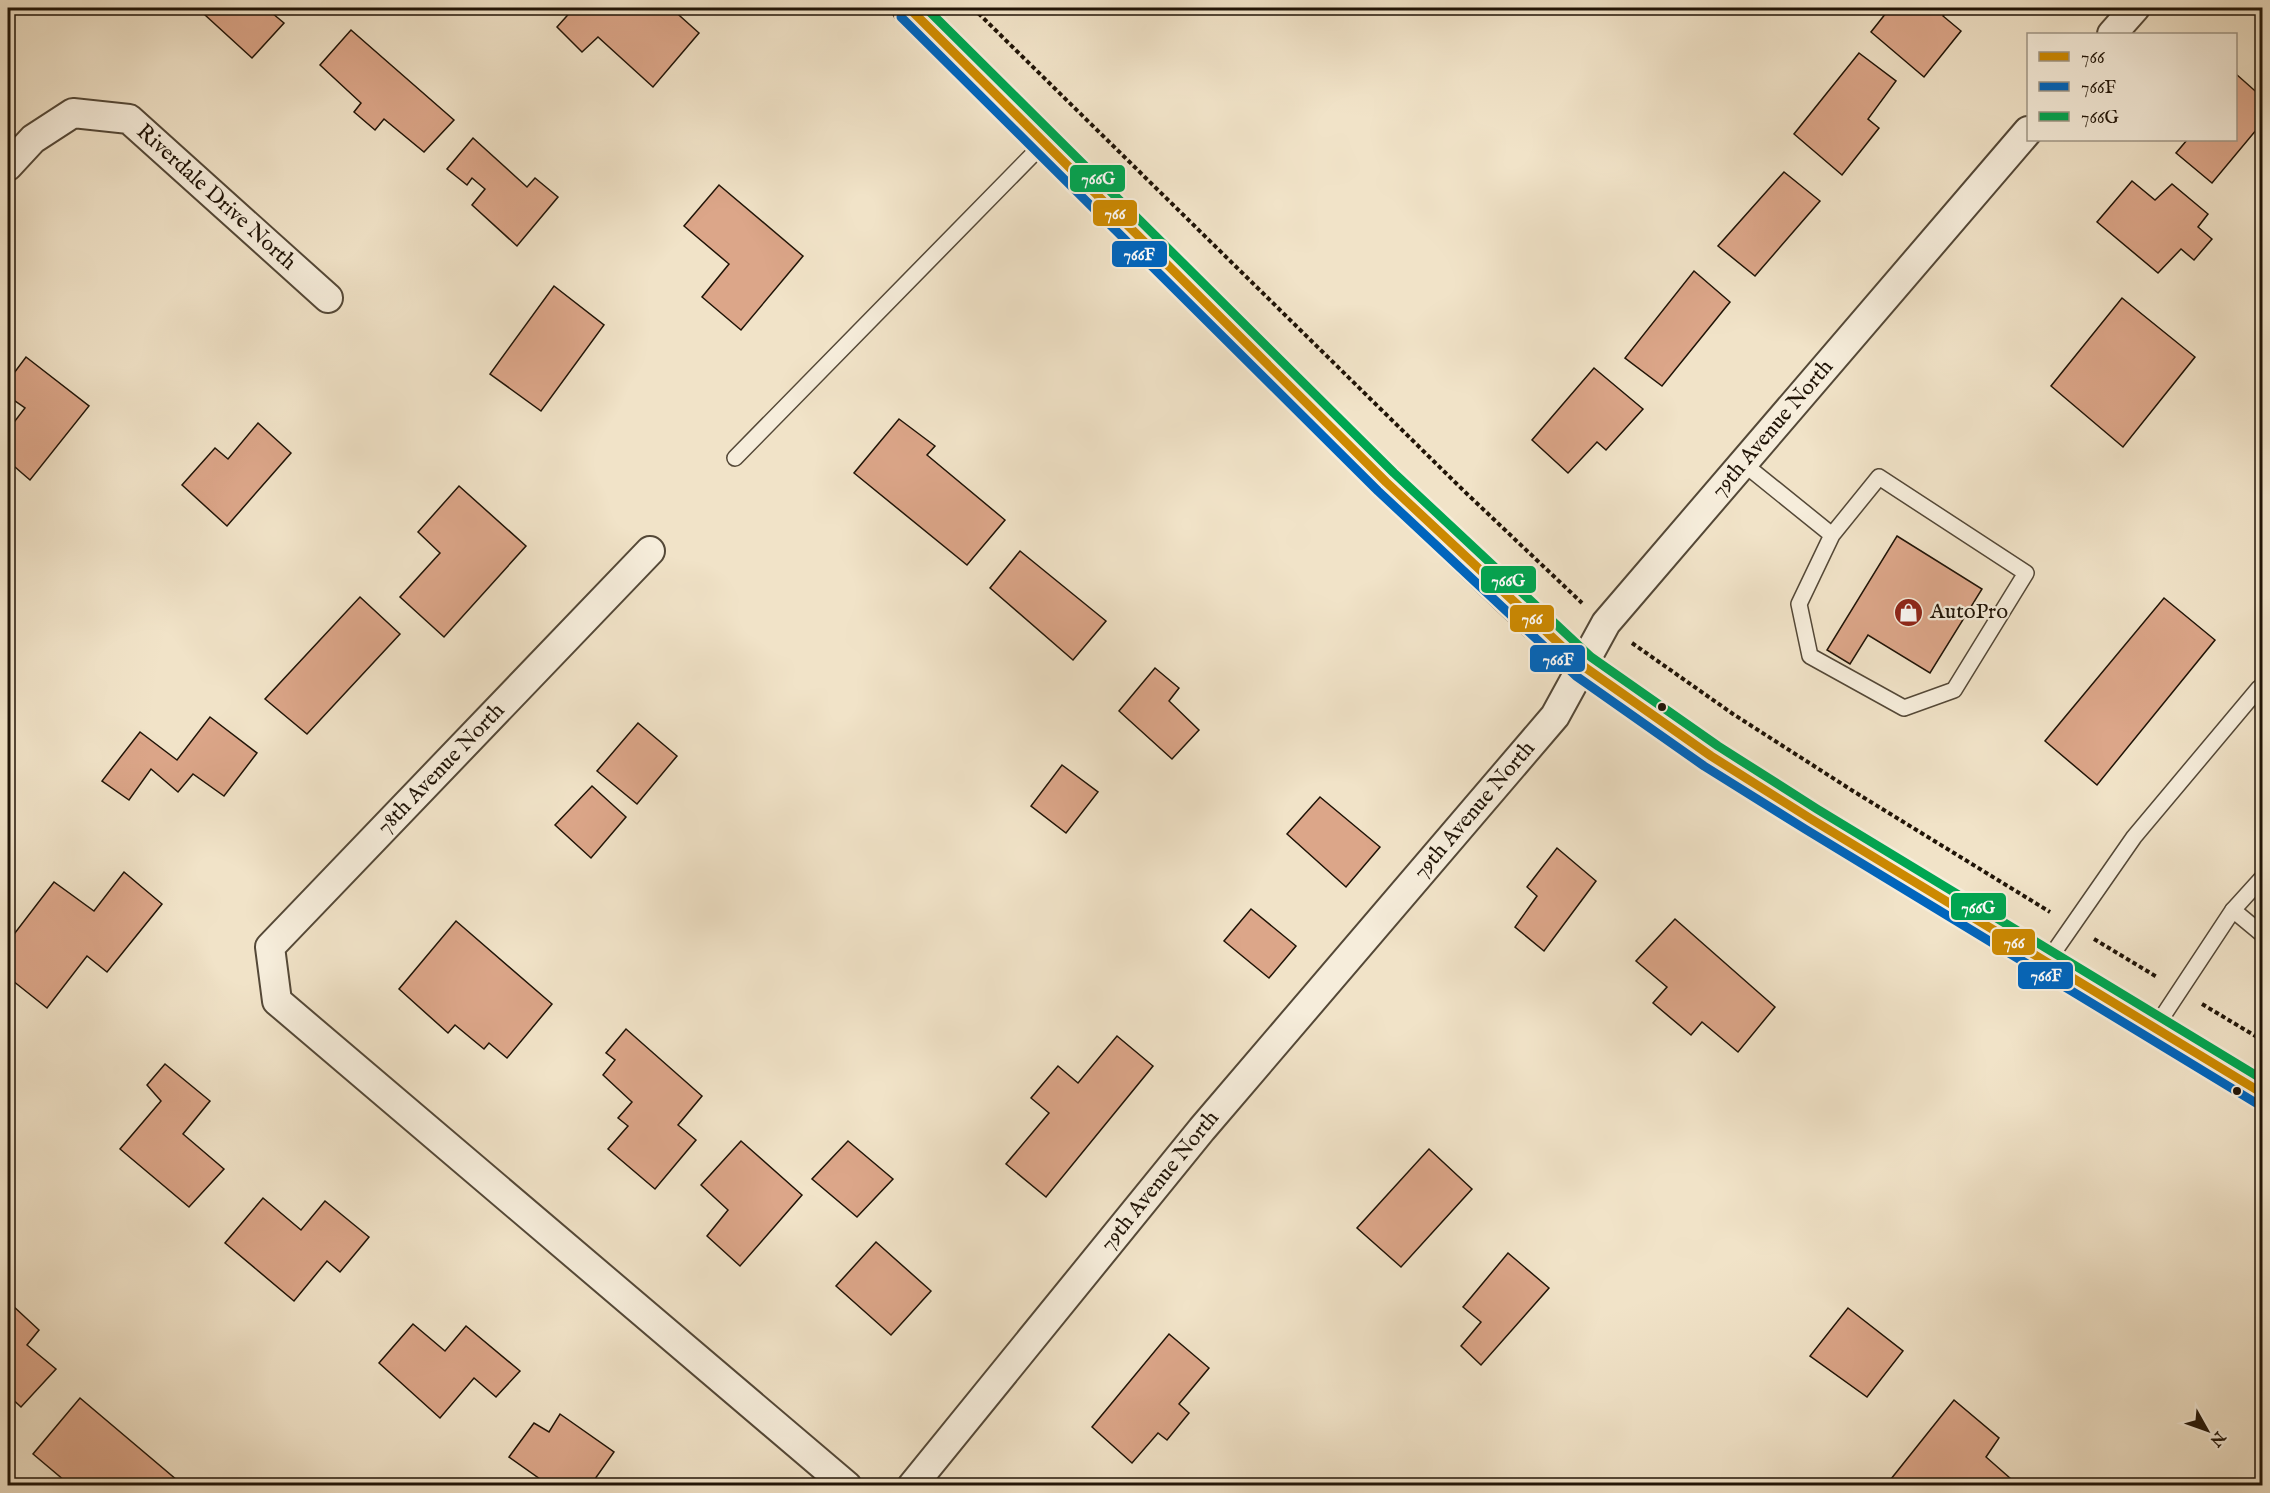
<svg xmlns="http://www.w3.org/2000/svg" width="2270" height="1493" font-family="'IM FELL English',serif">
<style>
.building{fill:#dca689;stroke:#201407;stroke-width:1.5}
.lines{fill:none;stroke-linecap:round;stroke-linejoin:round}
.service-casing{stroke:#544837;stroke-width:18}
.minor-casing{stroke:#544837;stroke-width:32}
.tertiary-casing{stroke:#544837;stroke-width:36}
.path{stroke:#201407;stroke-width:4;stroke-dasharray:4.5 3;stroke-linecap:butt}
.service{stroke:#f6eddb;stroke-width:15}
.minor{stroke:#f6eddb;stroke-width:28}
.tertiary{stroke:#f6eddb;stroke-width:33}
.bus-1-casing{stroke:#f6eddb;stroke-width:14}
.bus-2-casing{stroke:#f6eddb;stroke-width:14}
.bus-3-casing{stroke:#f6eddb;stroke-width:14}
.bus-1{stroke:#cc8901;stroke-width:9}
.bus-2{stroke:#0065bd;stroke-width:9}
.bus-3{stroke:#00a651;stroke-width:9}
.bus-dot{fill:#201407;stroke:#f6eddb;stroke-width:2}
.labels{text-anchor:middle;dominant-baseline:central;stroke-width:4.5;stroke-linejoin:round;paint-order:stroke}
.street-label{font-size:22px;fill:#201407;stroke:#f6eddb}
.poi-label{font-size:22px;fill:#201407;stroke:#f6eddb;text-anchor:start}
.line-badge{stroke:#f6eddb;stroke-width:2}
.badge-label{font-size:16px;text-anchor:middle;font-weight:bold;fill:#fff}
</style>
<rect width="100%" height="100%" fill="#f1e3c8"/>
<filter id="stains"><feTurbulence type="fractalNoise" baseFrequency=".00333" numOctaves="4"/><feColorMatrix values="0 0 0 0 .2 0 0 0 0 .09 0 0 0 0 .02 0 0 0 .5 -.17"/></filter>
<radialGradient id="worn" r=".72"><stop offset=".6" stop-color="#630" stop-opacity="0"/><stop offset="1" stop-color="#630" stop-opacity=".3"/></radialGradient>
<g class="building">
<path d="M212 8H276L272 13 284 23 252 58 205 15Z"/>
<path d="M574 8H640L645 13 650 8H671L699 33 653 87 598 37 582 52 557 27Z"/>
<path d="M1890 8H1949L1943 16 1961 31 1924 77 1871 32Z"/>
<path d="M351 30 454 120 424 152 384 119 375 130 354 112 361 103 320 65Z"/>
<path d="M1859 53 1896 81 1868 119 1879 128 1842 175 1794 134Z"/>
<path d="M2236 74 2262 97V123L2212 183 2176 153 2187 140H2236Z"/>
<path d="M473 138 527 187 535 178 558 197 517 246 472 205 485 189 472 178 467 185 447 169Z"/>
<path d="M1784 172 1820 201 1755 276 1718 246Z"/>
<path d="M2132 181 2155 200 2172 184 2208 214 2198 227 2212 239 2194 260 2181 249 2158 273 2097 222Z"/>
<path d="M719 185 803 256 741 330 702 297 729 264 684 226Z"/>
<path d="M1694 271 1730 302 1662 386 1625 358Z"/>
<path d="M554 286 604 325 541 411 490 374Z"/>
<path d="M2122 298 2195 357 2123 447 2051 386Z"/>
<path d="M26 357 89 406 30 480 8 461V430L25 408 8 396V381Z"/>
<path d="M1594 368 1643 409 1606 450 1597 442 1568 473 1532 440Z"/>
<path d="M899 419 935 446 927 455 1005 520 967 565 854 473Z"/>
<path d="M258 423 291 453 227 526 182 485 215 448 228 459Z"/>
<path d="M459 486 526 546 444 637 400 597 440 553 418 532Z"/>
<path d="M1897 536 1982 589 1930 673 1868 635 1850 664 1827 650Z"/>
<path d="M1020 551 1106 621 1073 660 990 588Z"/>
<path d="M360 597 400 634 307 734 265 699Z"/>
<path d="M2164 598 2215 640 2097 785 2045 741Z"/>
<path d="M1155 668 1179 688 1169 701 1199 730 1172 759 1119 711Z"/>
<path d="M210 717 257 753 224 796 193 774 178 792 151 769 129 800 102 781 140 732 177 760Z"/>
<path d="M638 723 677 756 637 804 597 771Z"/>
<path d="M1062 765 1098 792 1066 833 1031 806Z"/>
<path d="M592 786 626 817 591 858 555 825Z"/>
<path d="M1320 797 1380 847 1346 887 1287 834Z"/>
<path d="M1557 848 1596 881 1544 951 1515 927 1537 896 1527 887Z"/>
<path d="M124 872 162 904 107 972 87 956 47 1008 8 977V942L54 882 94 911Z"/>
<path d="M1251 909 1296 946 1269 978 1224 941Z"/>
<path d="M1675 919 1775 1007 1738 1052 1702 1022 1691 1035 1653 1003 1667 987 1636 961Z"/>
<path d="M456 921 552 1004 507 1058 489 1043 484 1049 455 1025 448 1033 399 989Z"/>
<path d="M626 1029 702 1096 678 1125 696 1140 655 1189 608 1149 628 1126 618 1118 632 1102 603 1075 615 1060 606 1053Z"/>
<path d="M1117 1036 1153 1066 1046 1197 1006 1164 1049 1113 1031 1098 1058 1066 1078 1083Z"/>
<path d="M165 1064 210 1101 183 1134 224 1169 189 1207 120 1149 161 1101 147 1085Z"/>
<path d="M741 1141 802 1195 740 1266 707 1236 728 1210 701 1185Z"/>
<path d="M848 1141 893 1179 857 1217 812 1179Z"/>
<path d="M1429 1149 1472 1189 1401 1267 1357 1228Z"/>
<path d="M263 1198 301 1230 325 1201 369 1237 340 1272 327 1261 294 1301 225 1243Z"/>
<path d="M876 1242 931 1291 891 1335 836 1286Z"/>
<path d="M1508 1253 1549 1288 1481 1365 1461 1346 1481 1322 1463 1307Z"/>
<path d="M12 1305 39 1330 27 1345 56 1369 21 1407 8 1395V1309Z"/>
<path d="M1848 1308 1903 1351 1867 1397 1810 1356Z"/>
<path d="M413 1324 445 1351 466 1326 520 1371 496 1397 474 1378 440 1418 379 1363Z"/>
<path d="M1169 1334 1209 1368 1179 1404 1189 1413 1167 1440 1158 1433 1132 1463 1092 1427Z"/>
<path d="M80 1398 184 1486H88L84 1482 80 1486H71L33 1454Z"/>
<path d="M1954 1400 1999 1438 1986 1457 2019 1486H1899L1891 1479Z"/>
<path d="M560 1414 614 1452 590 1486H550L509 1457 534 1423 549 1432Z"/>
</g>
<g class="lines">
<defs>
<g id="service">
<path d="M735 458 1045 142"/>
<path d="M1744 464 1832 535 1799 604 1810 656 1904 708 1954 690 2026 573 1879 477 1832 535"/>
<path d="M2233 910 2262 934"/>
<path d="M2047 962 2134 837 2259 688"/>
<path d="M2155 1028 2233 910 2262 878"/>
</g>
<g id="minor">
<path d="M2112 34 2135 8"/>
<path id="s1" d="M8 166 33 139 73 113 129 119 328 298"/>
<path d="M650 551 270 947 277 1001 847 1486"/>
<path id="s2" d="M912 1486 1202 1129 1555 716 1606 623 2028 131"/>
</g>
<path id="tertiary" d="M909 8 1386 482 1515 604 1583 666 1711 756 1811 819 2262 1093"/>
</defs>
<use href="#service" class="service-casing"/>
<use href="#minor" class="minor-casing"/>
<use href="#tertiary" class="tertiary-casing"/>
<g class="path">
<path d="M973 8 1464 491 1582 603"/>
<path d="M1632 643 1733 714 1853 791 2050 912"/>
<path d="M2094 939 2157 977"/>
<path d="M2202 1004 2262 1040"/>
</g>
<use href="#service" class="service"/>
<use href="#minor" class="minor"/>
<use href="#tertiary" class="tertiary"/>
<defs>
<path id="bus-1" d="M909 8 1386 482 1583 666 1711 756 1811 819 2262 1093"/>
<path id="bus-2" d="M901 17 1378 491 1576 676 1704 766 1805 829 2256 1103"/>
<path id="bus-3" d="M926 8 1394 473 1591 657 1718 746 1817 809 2262 1079"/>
</defs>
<use href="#bus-1" class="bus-1-casing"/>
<use href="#bus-2" class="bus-2-casing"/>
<use href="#bus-3" class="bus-3-casing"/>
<use href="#bus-1" class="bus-1"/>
<use href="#bus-2" class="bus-2"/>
<use href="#bus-3" class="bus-3"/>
</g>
<defs>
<symbol id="shop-disc" viewBox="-11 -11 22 22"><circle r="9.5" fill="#8f2418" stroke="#f6eddb"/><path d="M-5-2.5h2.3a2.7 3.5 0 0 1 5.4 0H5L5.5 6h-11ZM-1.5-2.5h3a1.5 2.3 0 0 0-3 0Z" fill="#fff"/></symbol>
</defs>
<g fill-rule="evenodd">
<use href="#shop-disc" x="1892" y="596" width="33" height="33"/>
</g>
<g class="bus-dot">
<circle cx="1662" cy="707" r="5"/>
<circle cx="2237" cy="1091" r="5"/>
</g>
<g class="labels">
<g class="street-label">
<text stroke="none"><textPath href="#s1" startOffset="258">Riverdale Drive North</textPath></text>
<text stroke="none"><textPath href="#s2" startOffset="1365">79th Avenue North</textPath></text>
<text transform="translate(441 769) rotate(-46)">78th Avenue North</text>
<text stroke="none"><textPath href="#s2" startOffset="879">79th Avenue North</textPath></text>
<text stroke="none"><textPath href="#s2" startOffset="393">79th Avenue North</textPath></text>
</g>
<g class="poi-label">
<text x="1930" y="612">AutoPro</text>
</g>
</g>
<g class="line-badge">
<rect x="1069" y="164" width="57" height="29" rx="6" fill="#00a651"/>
<rect x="1092" y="199" width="46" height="28" rx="6" fill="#cc8901"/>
<rect x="1111" y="240" width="57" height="28" rx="6" fill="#0065bd"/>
<rect x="1480" y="565" width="57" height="29" rx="6" fill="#00a651"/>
<rect x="1509" y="604" width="46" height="29" rx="6" fill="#cc8901"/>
<rect x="1529" y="644" width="57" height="29" rx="6" fill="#0065bd"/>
<rect x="1950" y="892" width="57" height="29" rx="6" fill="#00a651"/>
<rect x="1991" y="928" width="45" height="28" rx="6" fill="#cc8901"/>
<rect x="2017" y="961" width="57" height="29" rx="6" fill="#0065bd"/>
</g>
<g class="badge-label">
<text x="1098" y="184">766G</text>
<text x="1115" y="219">766</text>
<text x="1139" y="260">766F</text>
<text x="1508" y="586">766G</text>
<text x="1532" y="624">766</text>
<text x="1558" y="665">766F</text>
<text x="1978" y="913">766G</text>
<text x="2014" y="948">766</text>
<text x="2046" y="981">766F</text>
</g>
<rect width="2270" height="1493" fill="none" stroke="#f1e3c8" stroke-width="30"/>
<rect x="9" y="9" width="2252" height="1475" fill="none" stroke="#201407" stroke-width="3"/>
<rect x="15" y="15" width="2240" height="1463" fill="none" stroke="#201407" stroke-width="1.5"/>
<rect x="2027" y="33" width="210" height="108" fill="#f6eddb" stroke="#a09686" stroke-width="1.5"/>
<rect x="2039" y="52" width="30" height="9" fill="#cc8901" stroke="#a09686" stroke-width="1.5"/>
<text x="2081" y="63" font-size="18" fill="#201407">766</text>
<rect x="2039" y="82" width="30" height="9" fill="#0065bd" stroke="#a09686" stroke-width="1.5"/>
<text x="2081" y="93" font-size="18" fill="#201407">766F</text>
<rect x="2039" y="112" width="30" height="9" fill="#00a651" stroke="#a09686" stroke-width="1.5"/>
<text x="2081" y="123" font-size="18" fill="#201407">766G</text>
<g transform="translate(2207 1430) rotate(130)" stroke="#f6eddb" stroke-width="4.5" paint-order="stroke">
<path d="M0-4.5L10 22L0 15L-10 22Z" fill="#201407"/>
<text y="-9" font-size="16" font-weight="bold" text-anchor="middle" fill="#201407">N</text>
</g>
<rect width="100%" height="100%" filter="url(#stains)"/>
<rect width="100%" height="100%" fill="url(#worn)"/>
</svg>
